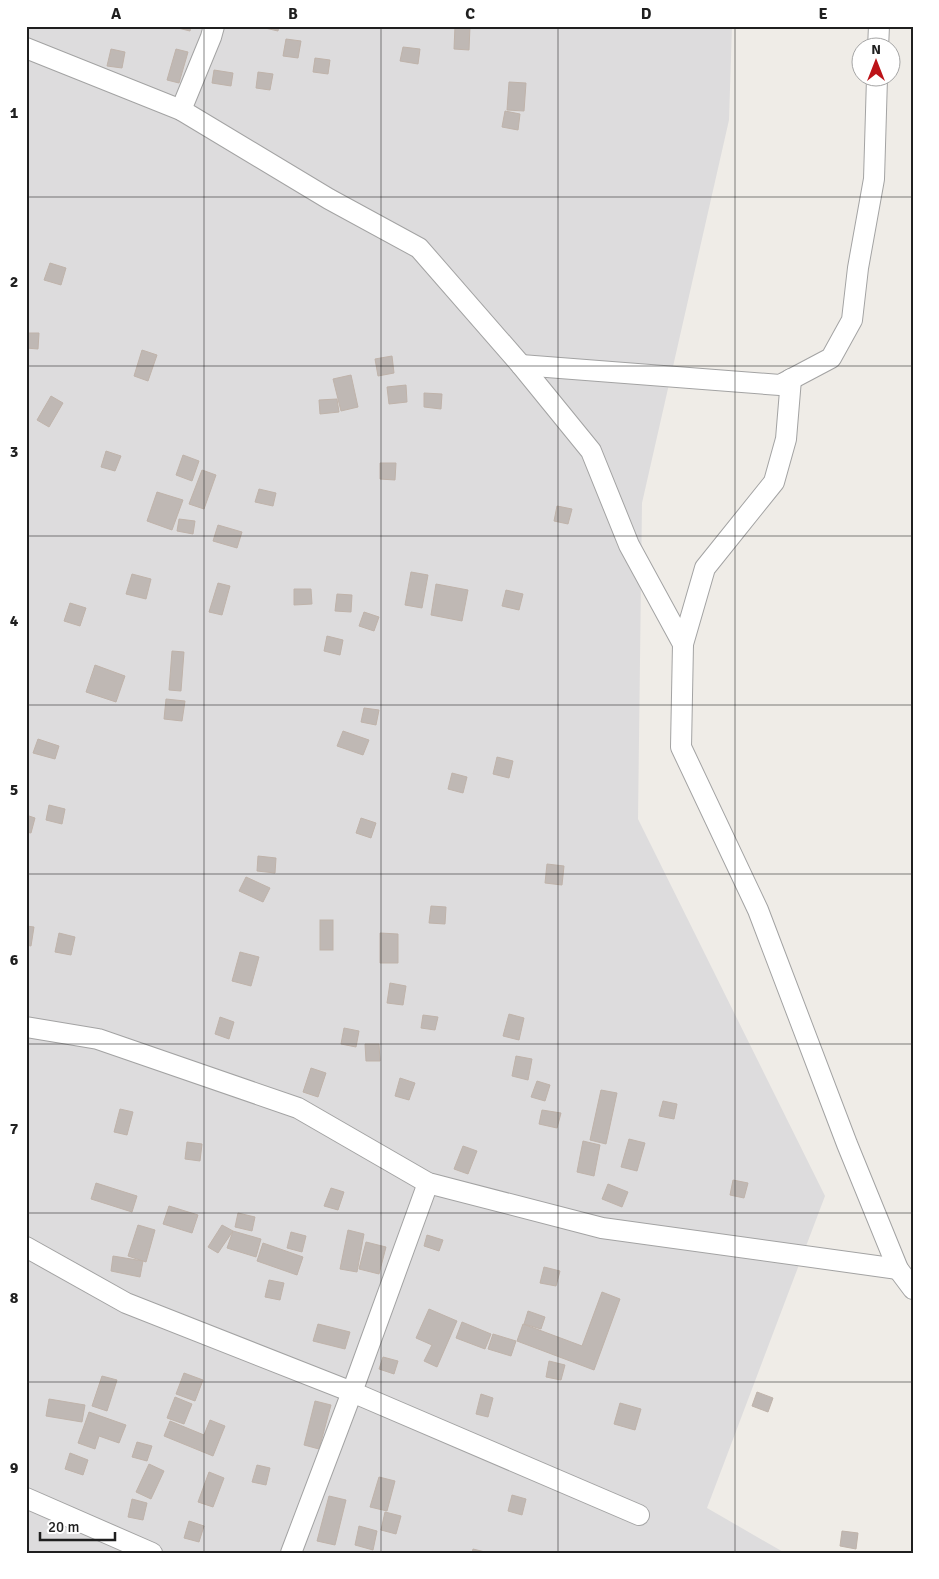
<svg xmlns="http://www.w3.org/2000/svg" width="939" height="1579" font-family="Signika,sans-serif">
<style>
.residential{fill:#dddcdd}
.building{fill:#bfb8b4;stroke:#bfb3aa}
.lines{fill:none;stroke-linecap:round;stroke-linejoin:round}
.minor-casing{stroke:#a3a3a3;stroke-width:22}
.minor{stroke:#fff;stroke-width:20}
.grid{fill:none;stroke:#1f1f1f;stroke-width:1;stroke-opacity:0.55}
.neatline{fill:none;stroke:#1f1f1f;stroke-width:2}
.grid-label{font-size:16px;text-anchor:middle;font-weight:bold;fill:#1f1f1f}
</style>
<rect width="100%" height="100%" fill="#efece7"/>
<path class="residential" d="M26 26H732L729 120 642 503 638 819 825 1196 707 1508 785 1553H26Z"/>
<g class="building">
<path d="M170 26H191L190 31Z"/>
<path d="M266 26H279L278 31 265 28Z"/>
<path d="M455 26H470L469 50 454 49Z"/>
<path d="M286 39 301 41 298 58 283 56Z"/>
<path d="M403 47 420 49 418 64 400 61Z"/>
<path d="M111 49 125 52 122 68 107 66Z"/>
<path d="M176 49 188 52 179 83 167 80Z"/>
<path d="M315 58 330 60 328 74 313 72Z"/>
<path d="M214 70 233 73 231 86 212 83Z"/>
<path d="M258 72 273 74 270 90 256 88Z"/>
<path d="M509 82 526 83 524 111 507 110Z"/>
<path d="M505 111 520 114 518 130 502 127Z"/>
<path d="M50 263 66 268 61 285 44 280Z"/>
<path d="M26 333H39L38 349 26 348Z"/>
<path d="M142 350 157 355 148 381 134 376Z"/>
<path d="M392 356 394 373 378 376 375 359Z"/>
<path d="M351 375 358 407 341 411 333 379Z"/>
<path d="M406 385 407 402 389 404 387 387Z"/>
<path d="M424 393 442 394 441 409 424 407Z"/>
<path d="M51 396 63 403 49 427 37 420Z"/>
<path d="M337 399 339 412 320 414 319 400Z"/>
<path d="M106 451 121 456 115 471 101 467Z"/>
<path d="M183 455 199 461 192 481 176 475Z"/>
<path d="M380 463H396L395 480 380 479Z"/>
<path d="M202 470 216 475 204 509 189 504Z"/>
<path d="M259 489 276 493 273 506 255 502Z"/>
<path d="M157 492 183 500 172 530 147 521Z"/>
<path d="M557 506 572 509 568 524 554 521Z"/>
<path d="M179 519 195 521 193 534 177 531Z"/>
<path d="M218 525 242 532 237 548 213 541Z"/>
<path d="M411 572 428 575 422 608 405 605Z"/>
<path d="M132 574 151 579 146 599 126 594Z"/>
<path d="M218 583 230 586 222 615 209 612Z"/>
<path d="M436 584 468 590 462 621 431 615Z"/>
<path d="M294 589H311L312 604 294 605Z"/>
<path d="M506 590 523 594 519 610 502 606Z"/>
<path d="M337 594 352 595 351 612 335 611Z"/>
<path d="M70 603 86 608 80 626 64 621Z"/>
<path d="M364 612 379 617 374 631 359 626Z"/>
<path d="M327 636 343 640 340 655 324 651Z"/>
<path d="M172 651 184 652 181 691 169 690Z"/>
<path d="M95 665 125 676 116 702 86 692Z"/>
<path d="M166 699 185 701 182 721 164 719Z"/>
<path d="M364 708 379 710 376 725 361 722Z"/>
<path d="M343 731 369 740 363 755 337 746Z"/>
<path d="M38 739 59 746 55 759 33 753Z"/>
<path d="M497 757 513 761 509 778 493 774Z"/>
<path d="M452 773 467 777 463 793 448 789Z"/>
<path d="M49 805 65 809 62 824 46 820Z"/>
<path d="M26 815 35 818 31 833 26 832Z"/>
<path d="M361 818 376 823 371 838 356 833Z"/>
<path d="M258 856 276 858 275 873 257 871Z"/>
<path d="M547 864 564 866 562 885 545 883Z"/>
<path d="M246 877 270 888 263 902 239 891Z"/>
<path d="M431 906 446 907 445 924 429 923Z"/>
<rect x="320" y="920" width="13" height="30"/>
<path d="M26 926 34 927 31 946 26 945Z"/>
<path d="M59 933 75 937 71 955 55 952Z"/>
<path d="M380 933 398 934V963H380Z"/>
<path d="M240 952 259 957 251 986 232 981Z"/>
<path d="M390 983 406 986 403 1005 387 1003Z"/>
<path d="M509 1014 524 1018 519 1040 503 1036Z"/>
<path d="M423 1015 438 1017 435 1030 421 1028Z"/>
<path d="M220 1017 234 1022 229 1039 215 1034Z"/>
<path d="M344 1028 359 1031 356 1047 341 1044Z"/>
<path d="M365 1044H379L380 1061H366Z"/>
<path d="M516 1056 532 1059 528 1080 512 1076Z"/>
<path d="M311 1068 326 1073 318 1097 303 1092Z"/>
<path d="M400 1078 415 1083 409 1100 395 1096Z"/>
<path d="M537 1081 550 1085 545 1101 531 1097Z"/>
<path d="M601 1090 617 1093 606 1144 590 1140Z"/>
<path d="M663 1101 677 1104 674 1119 659 1116Z"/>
<path d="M120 1109 133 1112 127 1135 114 1132Z"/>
<path d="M542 1110 561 1113 557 1128 539 1124Z"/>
<path d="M629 1139 645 1143 637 1171 621 1167Z"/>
<path d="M583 1141 600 1145 594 1176 577 1172Z"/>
<path d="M187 1142 202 1144 200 1161 185 1159Z"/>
<path d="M463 1146 477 1151 468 1174 454 1169Z"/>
<path d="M733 1180 748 1183 744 1198 730 1195Z"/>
<path d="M96 1183 137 1196 132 1212 91 1199Z"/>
<path d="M608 1184 628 1192 622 1207 602 1199Z"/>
<path d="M331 1188 344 1192 338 1210 324 1206Z"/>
<path d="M169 1206 198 1215 192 1233 163 1224Z"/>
<path d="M238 1213 255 1217 252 1231 235 1227Z"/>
<path d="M138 1225 155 1230 146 1262 128 1256Z"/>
<path d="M222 1225 233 1231 218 1253 208 1247Z"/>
<path d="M348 1230 364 1234 357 1272 340 1269Z"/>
<path d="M233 1231 261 1239 256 1257 227 1248Z"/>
<path d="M291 1232 306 1236 302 1252 287 1248Z"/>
<path d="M427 1235 443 1240 439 1251 424 1246Z"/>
<path d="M366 1242 386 1247 379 1274 359 1269Z"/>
<path d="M263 1243 303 1257 297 1275 257 1261Z"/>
<path d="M113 1256 143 1261 140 1277 111 1271Z"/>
<path d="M544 1267 560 1271 556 1286 540 1283Z"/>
<path d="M269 1280 284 1283 280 1300 265 1297Z"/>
<path d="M602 1292 620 1299 594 1370 517 1341 523 1324 582 1346Z"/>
<path d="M429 1309 457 1321 437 1367 424 1361 432 1345 416 1338Z"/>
<path d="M528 1311 545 1317 541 1329 524 1324Z"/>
<path d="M462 1322 491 1334 485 1349 456 1338Z"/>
<path d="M318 1324 350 1332 345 1349 313 1341Z"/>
<path d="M493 1334 516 1341 511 1356 488 1349Z"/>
<path d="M383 1357 398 1361 394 1374 379 1369Z"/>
<path d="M549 1361 565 1365 561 1380 546 1377Z"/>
<path d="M184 1373 203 1380 195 1401 176 1394Z"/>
<path d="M102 1376 117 1380 107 1411 92 1406Z"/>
<path d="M757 1392 773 1398 768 1412 752 1406Z"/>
<path d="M481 1394 493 1398 488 1417 476 1414Z"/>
<path d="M175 1397 192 1404 184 1424 167 1418Z"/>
<path d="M49 1399 85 1405 82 1422 46 1416Z"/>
<path d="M315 1401 331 1405 319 1449 304 1445Z"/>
<path d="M620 1403 641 1409 635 1430 614 1424Z"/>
<path d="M89 1412 126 1425 119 1443 99 1436 95 1449 78 1443Z"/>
<path d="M210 1420 225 1426 213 1456 164 1436 170 1421 204 1435Z"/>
<path d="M137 1442 152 1446 147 1461 132 1457Z"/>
<path d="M70 1453 88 1460 83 1475 65 1469Z"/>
<path d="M149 1464 164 1471 151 1499 136 1492Z"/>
<path d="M257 1465 270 1468 266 1485 252 1482Z"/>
<path d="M209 1472 224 1478 213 1507 198 1502Z"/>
<path d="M379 1477 395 1481 387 1511 370 1507Z"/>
<path d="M512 1495 526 1499 522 1515 508 1511Z"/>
<path d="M329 1496 346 1500 335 1545 317 1541Z"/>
<path d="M132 1499 147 1503 143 1520 128 1517Z"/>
<path d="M385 1512 401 1516 396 1534 381 1530Z"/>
<path d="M189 1521 204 1526 199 1542 184 1538Z"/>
<path d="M359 1526 377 1531 373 1550 355 1545Z"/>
<path d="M842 1531 858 1533 856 1549 840 1546Z"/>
<path d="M473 1549 489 1553H472Z"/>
</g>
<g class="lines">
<defs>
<g id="minor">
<path d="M26 48 181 110 329 199 419 248 521 365 591 451 629 545 683 644 681 747 758 910 847 1144 898 1269 913 1289"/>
<path d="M878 48 879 26"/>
<path d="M181 110 211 37 214 26"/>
<path d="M521 365 780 385 831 358 852 320 858 268 874 179 877 78"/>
<path d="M683 644 705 568 774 482 786 439 791 379"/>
<path d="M26 1027 98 1039 298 1108 428 1183 602 1228 898 1269"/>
<path d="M26 1247 126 1303 352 1392 639 1515"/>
<path d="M26 1498 152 1553"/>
<path d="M291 1553 352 1392 428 1183"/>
</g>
</defs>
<use href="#minor" class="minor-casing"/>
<use href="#minor" class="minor"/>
</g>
<path class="grid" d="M204 26V1553M381 26V1553M558 26V1553M735 26V1553M26 197H913M26 366H913M26 536H913M26 705H913M26 874H913M26 1044H913M26 1213H913M26 1382H913"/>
<rect width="939" height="1579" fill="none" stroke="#ffffff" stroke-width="55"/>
<g transform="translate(876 62)"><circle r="24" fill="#ffffff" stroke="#a5a5a5"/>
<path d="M0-4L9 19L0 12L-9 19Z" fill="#bc1318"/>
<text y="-8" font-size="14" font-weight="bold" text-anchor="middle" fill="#1f1f1f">N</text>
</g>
<path d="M40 1532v8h75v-8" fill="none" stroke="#1f1f1f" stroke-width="2.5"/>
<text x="48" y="1532" font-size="15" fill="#1f1f1f" stroke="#ffffff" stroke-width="4" paint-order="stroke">20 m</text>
<rect x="28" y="28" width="884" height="1524" class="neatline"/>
<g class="grid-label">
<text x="116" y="19">A</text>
<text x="293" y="19">B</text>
<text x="470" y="19">C</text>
<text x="646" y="19">D</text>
<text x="823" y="19">E</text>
<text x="14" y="118">1</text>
<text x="14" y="287">2</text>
<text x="14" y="457">3</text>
<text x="14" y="626">4</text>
<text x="14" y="795">5</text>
<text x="14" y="965">6</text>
<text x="14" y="1134">7</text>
<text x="14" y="1303">8</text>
<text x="14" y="1473">9</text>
</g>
</svg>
